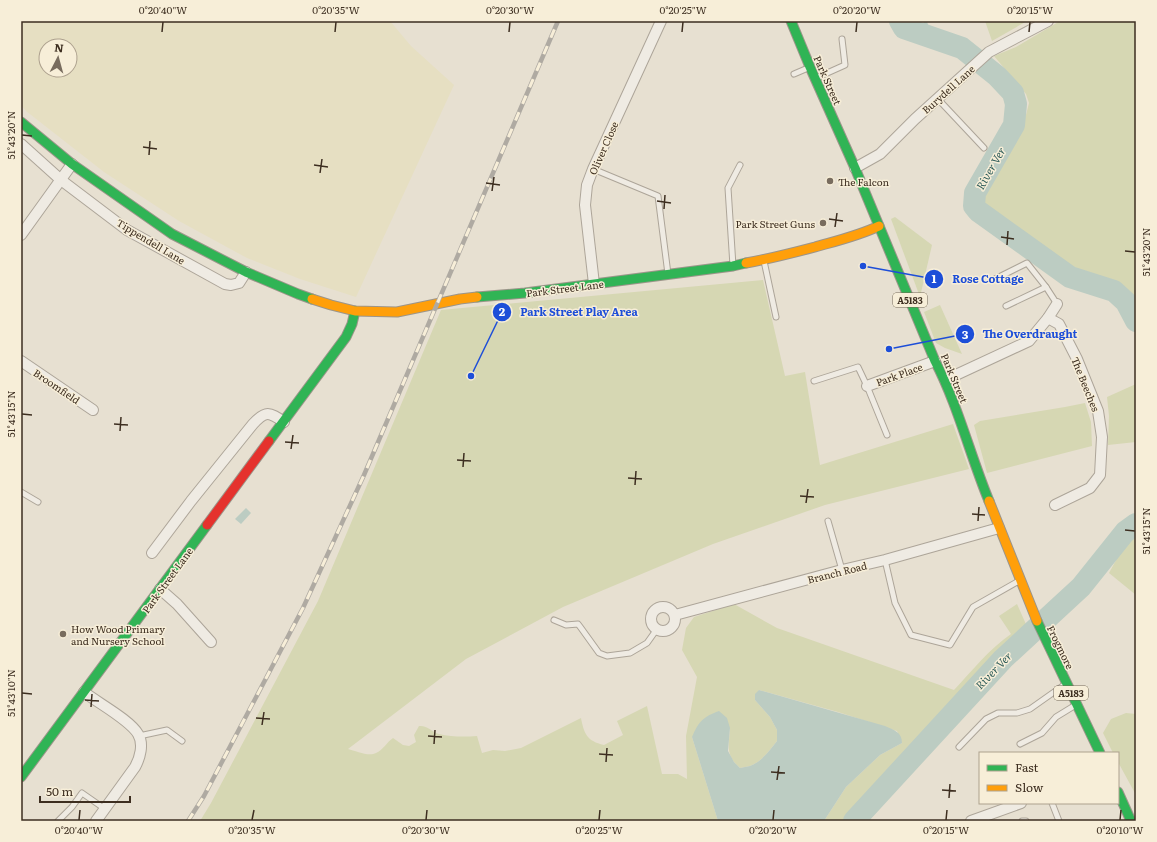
<svg xmlns="http://www.w3.org/2000/svg" width="1157" height="842" font-family="Literata,serif">
<style>
.farmland{fill:#e6dfc2;fill-rule:evenodd}
.green{fill:#d6d7b3}
.water{fill:#bcccc2}
.lines{fill:none;stroke-linecap:round;stroke-linejoin:round}
.stream{stroke:#bcccc2;stroke-width:3.5}
.river{stroke:#bcccc2;stroke-width:22}
.lane-casing{stroke:#ada599;stroke-width:7}
.street-casing{stroke:#ada599;stroke-width:12}
.fast-casing{stroke:#9c958a;stroke-width:11}
.slow-casing{stroke:#9c958a;stroke-width:11}
.jam-casing{stroke:#9c958a;stroke-width:11}
.lane{stroke:#efebe3;stroke-width:5}
.street{stroke:#efebe3;stroke-width:10}
.fast{stroke:#30b455;stroke-width:9}
.slow{stroke:#ff9f0a;stroke-width:9}
.jam{stroke:#e5322d;stroke-width:9}
.rail-casing{stroke:#afaaa2;stroke-width:4.5}
.rail{stroke:#f7eed8;stroke-width:3;stroke-dasharray:9;stroke-linecap:butt}
.ticks{fill:none;stroke:#3d2e20;stroke-width:1.5}
.poi-dot{fill:#786c5e;stroke:#f7eed8;stroke-width:1.5}
.labels{text-anchor:middle;dominant-baseline:central;stroke-width:3;stroke-linejoin:round;paint-order:stroke}
.shield{fill:#f7eed8;stroke:#756857;stroke-width:1}
.shield-label{font-size:9px;font-weight:bold;fill:#3d2e20}
.street-label{font-size:10px;fill:#3d2e20;stroke:#f7eed8}
.poi-label{font-size:10px;fill:#3d2e20;stroke:#f7eed8;text-anchor:start}
.water-label{font-size:11px;font-style:italic;fill:#2f5d5a;stroke:#f7eed8}
.leader{fill:none;stroke:#1d4ed8;stroke-width:1.5}
.callout-dot{fill:#1d4ed8;stroke:#f7eed8;stroke-width:1.5}
.mark-label{font-size:12px;text-anchor:middle;font-weight:bold;fill:#fff}
.callout-label{font-size:11px;text-anchor:middle;font-weight:bold;fill:#1d4ed8;stroke:#f7eed8;stroke-width:3;stroke-linejoin:round;paint-order:stroke}
.neatline{fill:none;stroke:#3d2e20;stroke-width:1.5}
.ticks-label{font-size:10px;text-anchor:middle;fill:#3d2e20}
</style>
<rect width="100%" height="100%" fill="#e7e0d1"/>
<path class="farmland" d="M21 21H390L411 46 454 85 356 297 300 279 247 258 179 221 104 172 26 111 21 105ZM46 46H70V70H46Z"/>
<g class="green">
<path d="M985 21H1027L992 41Z"/>
<path d="M1060 21H1136V309L1126 292 1117 287 1081 275 1046 256 990 212 984 201V188L1026 115 1029 103 1026 94 994 56 1016 47Z"/>
<path d="M895 217 932 245 920 297 891 219Z"/>
<path d="M763 280 785 376 805 372 820 465 953 424 969 469 825 505 713 544 563 607 466 659 348 749C356 751 369 757 376 753 383 750 387 742 393 738L403 745 409 746 416 742 414 735 419 726C427 725 432 732 439 734 451 737 465 737 477 736L482 753 493 750 505 751 521 748 581 718C584 734 587 741 604 745L623 735 617 721 647 706 662 774H678L687 779 686 736 697 677 682 650 686 628 694 617 734 604 777 628 954 690C972 671 989 649 1011 634L999 616 1017 604 1029 631C962 689 906 757 845 821H824L846 787 880 755 902 743 897 731 838 712 759 690 755 700 770 717 777 730V741C770 750 761 762 750 766 747 767 743 767 740 768 725 755 729 746 730 728L692 737 718 821H200L211 803 318 601 441 310Z"/>
<path d="M940 305 962 354 945 348 936 343 924 312Z"/>
<path d="M1136 384V442L1108 445 1109 416 1107 397Z"/>
<path d="M1085 403 1091 422 1092 446 987 473 974 425 980 421 1065 407Z"/>
<path d="M1136 531V595L1109 573 1127 540Z"/>
<path d="M1126 713 1136 714V795L1118 762V753H1113L1103 733 1111 719Z"/>
</g>
<g class="water">
<path d="M246 508 251 513 241 524 235 519Z"/>
<path d="M759 690 885 726C894 730 902 732 902 743L880 755 846 787 824 821H718L692 737C699 721 703 717 719 711L727 718 730 728 728 751 734 762 740 768C743 767 747 767 750 766 761 762 770 750 777 741V730L770 717 755 700V694Z"/>
</g>
<g class="lines">
<path class="stream" d="M925 21 927 27 962 48"/>
<g class="river">
<path d="M900 21 904 28 962 48 997 76 1013 93 1016 104 1014 125 975 193 974 206 978 211 1070 277 1114 291 1126 302 1136 321"/>
<path d="M854 821 1003 659 1081 587 1125 532 1136 524"/>
</g>
<defs>
<g id="lane">
<path d="M794 74 808 68"/>
<path d="M816 78 845 65 842 39"/>
<path d="M937 98 984 148"/>
<path d="M593 169 658 196 668 274"/>
<path d="M764 261 776 317"/>
<path d="M733 266 728 188 740 165"/>
<path d="M993 280 1027 263 1046 287 1057 304"/>
<path d="M1006 306 1046 287"/>
<path d="M814 381 858 367 867 386 887 435"/>
<path d="M21 492 38 502"/>
<path d="M828 521 842 570"/>
<path d="M885 560 895 603 911 635 950 645 973 607 1017 582"/>
<path d="M554 620 566 625 578 624 581 628 599 653 607 656 630 653 647 643 657 629"/>
<path d="M139 736 167 730 182 741"/>
<path d="M1020 744 1042 733 1056 717 1074 706"/>
<path d="M959 747 986 719 998 713H1017L1030 709 1064 685"/>
<path d="M1052 803 1059 821"/>
<path d="M58 821 72 807 82 793 105 809"/>
<path d="M1022 821H1026"/>
</g>
<g id="street">
<path d="M21 144 61 180 127 230 225 284 231 285 239 283 246 272"/>
<path d="M855 168 880 154 915 119 989 52 1048 21"/>
<path d="M21 235 72 164"/>
<path d="M594 284 585 205 587 185 593 169 661 21"/>
<path d="M1048 318 1059 324 1077 359 1098 411 1102 437 1100 475 1090 488 1055 505"/>
<path d="M21 361 93 410"/>
<path d="M945 380 1029 341 1048 318 1057 304"/>
<path d="M867 386 935 361"/>
<path d="M152 553 191 501 253 424C266 410 269 412 284 422"/>
<path d="M160 589 177 604 211 642"/>
<circle cx="663" cy="619" r="12"/>
<path d="M675 615 842 570 885 560 999 528"/>
<path d="M84 692C98 703 130 720 138 734 144 744 140 758 135 767L96 821"/>
<path d="M971 821 1021 803"/>
</g>
<g id="fast">
<path d="M791 21 810 67 855 168 935 361C958 405 970 455 989 501"/>
<path d="M21 122 72 164 172 234 246 272 298 294 312 299"/>
<path d="M477 297 525 293 733 266 746 263"/>
<path d="M269 441 346 337 352 324 355 311"/>
<path d="M1037 621 1100 753"/>
<path d="M21 777 207 525"/>
<path d="M1118 792 1131 821"/>
</g>
<g id="slow">
<path d="M746 263C769 259 792 253 815 247 836 241 858 236 879 226"/>
<path d="M312 299 331 305 355 311 397 312 460 299 477 297"/>
<path d="M989 501 1037 621"/>
</g>
<path id="jam" d="M207 525 269 441"/>
</defs>
<use href="#lane" class="lane-casing"/>
<use href="#street" class="street-casing"/>
<use href="#fast" class="fast-casing"/>
<use href="#slow" class="slow-casing"/>
<use href="#jam" class="jam-casing"/>
<use href="#lane" class="lane"/>
<use href="#street" class="street"/>
<use href="#fast" class="fast"/>
<use href="#slow" class="slow"/>
<use href="#jam" class="jam"/>
<defs>
<path id="rail" d="M188 821 204 796 303 608 364 475 558 21"/>
</defs>
<use href="#rail" class="rail-casing"/>
<use href="#rail" class="rail"/>
</g>
<path class="ticks" d="M162 32 163 22M335 32 336 22M509 32 510 22M682 32 683 22M856 32 857 22M1029 32 1030 22M22 135 32 136M143 147 157 149M149 155 150 141M314 165 328 167M320 173 322 159M486 183 500 185M492 191 494 177M657 201 671 203M664 209 665 195M829 219 843 221M835 227 837 213M1001 237 1014 239M1007 245 1008 231M1125 251 1135 252M22 414 32 415M114 424 128 425M120 431 121 417M285 442 299 443M291 449 293 435M457 460 471 461M463 467 464 453M628 478 642 479M635 485 636 471M800 496 814 497M806 503 808 489M972 514 985 515M978 521 979 507M1125 530 1135 531M22 693 32 694M85 700 99 701M91 707 92 694M256 718 270 719M262 725 264 712M428 736 442 737M434 744 435 730M599 754 613 755M606 762 607 748M771 772 785 773M777 780 779 766M942 790 956 791M949 798 950 784M79 820 80 810M252 820 254 810M426 820 427 810M599 820 600 810M773 820 774 810M946 820 947 810M1120 820 1121 810"/>
<g class="poi-dot">
<circle cx="830" cy="181" r="4"/>
<circle cx="823" cy="223" r="4"/>
<circle cx="63" cy="634" r="4"/>
</g>
<g class="labels">
<g class="shield">
<rect x="893" y="293" width="34" height="14" rx="3"/>
<rect x="1054" y="686" width="34" height="14" rx="3"/>
</g>
<g class="shield-label">
<text x="910" y="300">A5183</text>
<text x="1071" y="693">A5183</text>
</g>
<g class="street-label">
<text transform="translate(828 80) rotate(66)">Park Street</text>
<text transform="translate(948 89) rotate(-42)">Burydell Lane</text>
<text transform="translate(603 148) rotate(-66)">Oliver Close</text>
<text transform="translate(151 241) rotate(31)">Tippendell Lane</text>
<text transform="translate(565 288) rotate(-7)">Park Street Lane</text>
<text transform="translate(899 374) rotate(-20)">Park Place</text>
<text transform="translate(955 378) rotate(67)">Park Street</text>
<text transform="translate(1086 384) rotate(68)">The Beeches</text>
<text transform="translate(57 386) rotate(34)">Broomfield</text>
<text transform="translate(837 572) rotate(-14)">Branch Road</text>
<text transform="translate(167 580) rotate(-54)">Park Street Lane</text>
<text transform="translate(1061 647) rotate(64)">Frogmore</text>
</g>
<g class="poi-label">
<text x="838" y="181">The Falcon</text>
<text x="815" y="223" text-anchor="end">Park Street Guns</text>
<text x="71" y="628">How Wood Primary<tspan x="71" dy="12">and Nursery School</tspan></text>
</g>
<g class="water-label">
<text transform="translate(990 168) rotate(-60)">River Ver</text>
<text transform="translate(993 670) rotate(-46)">River Ver</text>
</g>
</g>
<path class="leader" d="M863 266L934 279M471 376L502 312M889 349L965 334"/>
<g class="callout-dot">
<circle cx="863" cy="266" r="4"/>
<circle cx="471" cy="376" r="4"/>
<circle cx="889" cy="349" r="4"/>
<circle cx="934" cy="279" r="10"/>
<circle cx="502" cy="312" r="10"/>
<circle cx="965" cy="334" r="10"/>
</g>
<g class="mark-label">
<text x="934" y="283">1</text>
<text x="502" y="316">2</text>
<text x="965" y="339">3</text>
</g>
<g class="callout-label">
<text x="988" y="283">Rose Cottage</text>
<text x="579" y="316">Park Street Play Area</text>
<text x="1030" y="338">The Overdraught</text>
</g>
<rect width="1157" height="842" fill="none" stroke="#f7eed8" stroke-width="44"/>
<rect x="979" y="752" width="140" height="52" fill="#f7eed8" stroke="#ada18e"/>
<rect x="987" y="765" width="20" height="6" fill="#30b455" stroke="#ada18e"/>
<text x="1015" y="772" font-size="12" fill="#3d2e20">Fast</text>
<rect x="987" y="785" width="20" height="6" fill="#ff9f0a" stroke="#ada18e"/>
<text x="1015" y="792" font-size="12" fill="#3d2e20">Slow</text>
<g transform="translate(58 58) rotate(6)"><circle r="19" fill="#f7eed8" stroke="#ada18e"/>
<path d="M0-3L7 15L0 10L-7 15Z" fill="#786c5e"/>
<text y="-6" font-size="11" font-weight="bold" text-anchor="middle" fill="#3d2e20">N</text>
</g>
<path d="M40 796v6h90v-6" fill="none" stroke="#3d2e20" stroke-width="2"/>
<text x="46" y="796" font-size="12" fill="#3d2e20" stroke="#f7eed8" stroke-width="3" paint-order="stroke">50 m</text>
<rect x="22" y="22" width="1113" height="798" class="neatline"/>
<g class="ticks-label">
<text x="163" y="14">0°20'40"W</text>
<text x="336" y="14">0°20'35"W</text>
<text x="510" y="14">0°20'30"W</text>
<text x="683" y="14">0°20'25"W</text>
<text x="857" y="14">0°20'20"W</text>
<text x="1030" y="14">0°20'15"W</text>
<text transform="translate(11 135) rotate(-90)" y="4">51°43'20"N</text>
<text transform="translate(1146 252) rotate(-90)" y="4">51°43'20"N</text>
<text transform="translate(11 414) rotate(-90)" y="4">51°43'15"N</text>
<text transform="translate(1146 531) rotate(-90)" y="4">51°43'15"N</text>
<text transform="translate(11 693) rotate(-90)" y="4">51°43'10"N</text>
<text x="79" y="834">0°20'40"W</text>
<text x="252" y="834">0°20'35"W</text>
<text x="426" y="834">0°20'30"W</text>
<text x="599" y="834">0°20'25"W</text>
<text x="773" y="834">0°20'20"W</text>
<text x="946" y="834">0°20'15"W</text>
<text x="1120" y="834">0°20'10"W</text>
</g>
</svg>
